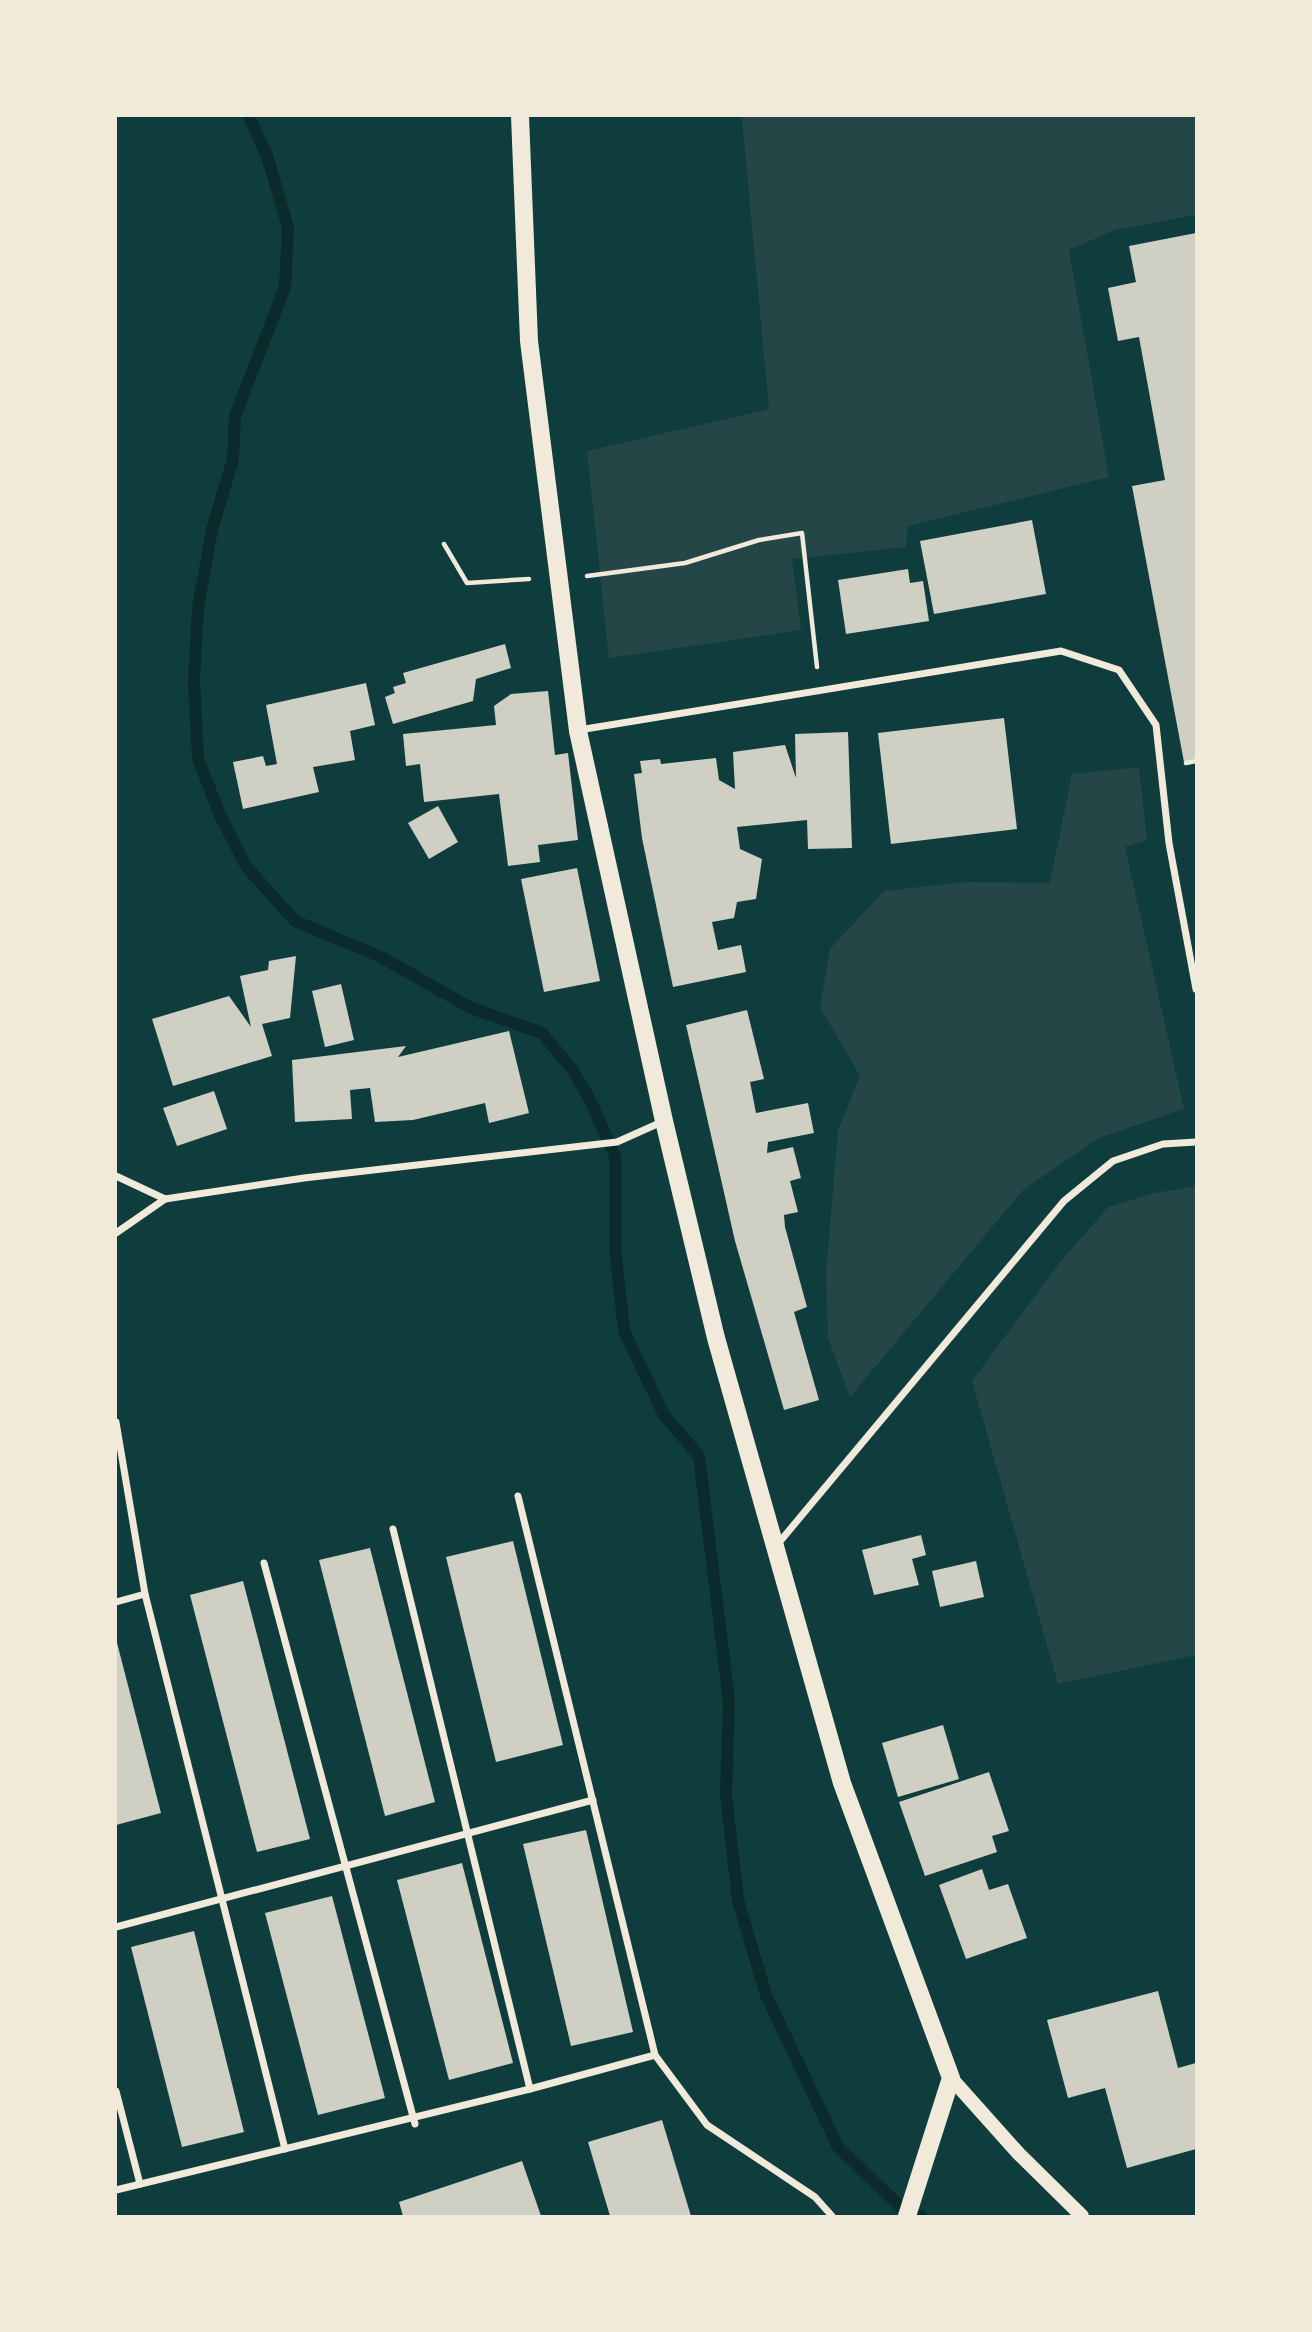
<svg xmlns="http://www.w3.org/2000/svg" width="1312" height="2332" font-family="'Source Serif 4',serif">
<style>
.green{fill:#244646}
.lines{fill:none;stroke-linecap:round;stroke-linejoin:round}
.stream{stroke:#0a2a2b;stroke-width:12}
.building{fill:#cfcfc3}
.path{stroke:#f1e9da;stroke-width:4.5}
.minor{stroke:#f1e9da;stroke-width:7}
.secondary{stroke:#f1e9da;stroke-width:14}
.primary{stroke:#f1e9da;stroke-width:18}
</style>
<rect width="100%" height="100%" fill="#0f3d3e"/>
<g class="green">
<path d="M745 116H1196V215L1115 230 1069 250 1109 477 908 526 906 547 792 559 801 630 609 658 587 451 769 409 742 119Z"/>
<path d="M1139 767 1147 840 1125 847 1184 1109 1099 1138 1023 1190 850 1397 828 1338 826 1274 838 1130 860 1076 820 1007 830 949 884 891 965 882 1050 883 1072 774Z"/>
<path d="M1196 1186V1655L1058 1684 972 1381 1061 1261 1108 1207 1155 1193Z"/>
</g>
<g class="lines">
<path class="stream" d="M249 116 267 156 288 227 285 287 235 416 233 459 212 530 198 607 194 680 198 758 219 813 246 866 295 921 381 957 471 1008 542 1033 572 1069 589 1098 615 1156V1248L624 1331 664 1415 699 1456 729 1701 726 1795 738 1900 766 1995 838 2147 907 2213 921 2216"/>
</g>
<g class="building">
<path d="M1196 233V759L1184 762 1132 486 1165 480 1139 337 1118 341 1108 288 1136 282 1129 246Z"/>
<path d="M1032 520 1046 594 934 614 920 541Z"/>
<path d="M908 569 910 583 923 581 929 621 846 634 838 580Z"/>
<path d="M505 644 511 668 476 679 473 701 393 724 385 697 395 693 393 687 406 683 403 673Z"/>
<path d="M366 683 375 725 350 731 355 760 313 767 319 792 243 809 233 762 263 756 266 766 277 764 266 705Z"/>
<path d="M548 691 555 755 568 753 578 840 538 845 540 862 508 866 499 794 424 802 420 764 406 766 403 734 496 725 494 706 511 694Z"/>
<path d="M1004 718 1017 829 891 844 878 733Z"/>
<path d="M848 732 852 848 808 849 807 820 737 827 740 849 762 859 756 899 737 902 734 918 712 922 718 950 741 945 746 972 673 987 642 838 634 774 642 773 640 761 660 759 661 764 716 758 719 780 735 789 733 752 785 745 796 778 795 734Z"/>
<path d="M438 806 458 842 429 859 408 823Z"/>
<path d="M577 868 600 981 544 992 521 879Z"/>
<path d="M296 956 290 1018 262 1024 272 1056 173 1086 152 1019 229 996 251 1027 240 976 268 970 269 961Z"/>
<path d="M341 984 354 1040 325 1047 312 991Z"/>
<path d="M747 1010 764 1079 750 1082 756 1113 808 1103 814 1133 768 1142 767 1153 793 1147 801 1178 790 1181 798 1212 784 1215 785 1227 807 1307 794 1312 819 1400 784 1410 735 1241 686 1025Z"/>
<path d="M509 1031 529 1113 489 1123 485 1103 413 1120 375 1122 370 1088 350 1090 352 1119 295 1122 292 1060 406 1046 398 1057Z"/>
<path d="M214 1091 227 1129 177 1146 163 1108Z"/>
<path d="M921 1535 926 1555 912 1559 919 1585 874 1595 862 1550Z"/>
<path d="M513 1541 563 1745 496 1762 446 1557Z"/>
<path d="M370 1548 435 1802 385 1816 319 1560Z"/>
<path d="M976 1561 984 1597 940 1607 932 1571Z"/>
<path d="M243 1581 310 1839 257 1852 190 1595Z"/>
<path d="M116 1639 161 1813 116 1825Z"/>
<path d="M943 1725 959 1779 898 1797 882 1743Z"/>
<path d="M989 1772 1009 1831 992 1836 997 1852 925 1876 899 1802Z"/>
<path d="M586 1830 633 2032 571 2046 523 1844Z"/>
<path d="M462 1863 513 2063 449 2080 397 1880Z"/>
<path d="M982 1869 989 1890 1008 1884 1027 1938 966 1959 939 1885Z"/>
<path d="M332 1896 385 2098 318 2115 265 1913Z"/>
<path d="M194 1931 244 2132 182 2147 131 1947Z"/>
<path d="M1158 1991 1178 2068 1196 2063V2149L1127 2168 1105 2088 1068 2098 1047 2020Z"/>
<path d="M662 2120 691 2216H610L588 2142Z"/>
<path d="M522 2161 541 2216H403L399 2202Z"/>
</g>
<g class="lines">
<g class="path">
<path d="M444 544 467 583 529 579"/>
<path d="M587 576 685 563 759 540 802 533 817 667"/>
<path d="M1186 763 1196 761"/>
</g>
<g class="minor">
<path d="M579 730 1061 651 1119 670 1156 725 1169 843 1196 989"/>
<path d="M116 1176 165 1199 304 1178 617 1142 664 1121"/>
<path d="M116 1233 165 1199"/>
<path d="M116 1422 145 1594 285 2149"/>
<path d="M518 1496 655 2055 707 2125 815 2197 832 2216"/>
<path d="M393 1529 530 2089"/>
<path d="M777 1545 1064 1201 1113 1161 1163 1144 1196 1142"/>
<path d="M264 1563 415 2124"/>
<path d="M116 1602 145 1594"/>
<path d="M116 1927 593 1800"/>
<path d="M116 2091 140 2184"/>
<path d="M116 2190 530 2089 655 2055"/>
</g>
<path class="secondary" d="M951 2078 1019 2154 1082 2216"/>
<path class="primary" d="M520 116 529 341 578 731 664 1121 716 1338 842 1783 951 2078 907 2216"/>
</g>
<rect width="1312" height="2332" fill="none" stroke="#f1e9da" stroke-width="234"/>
</svg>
